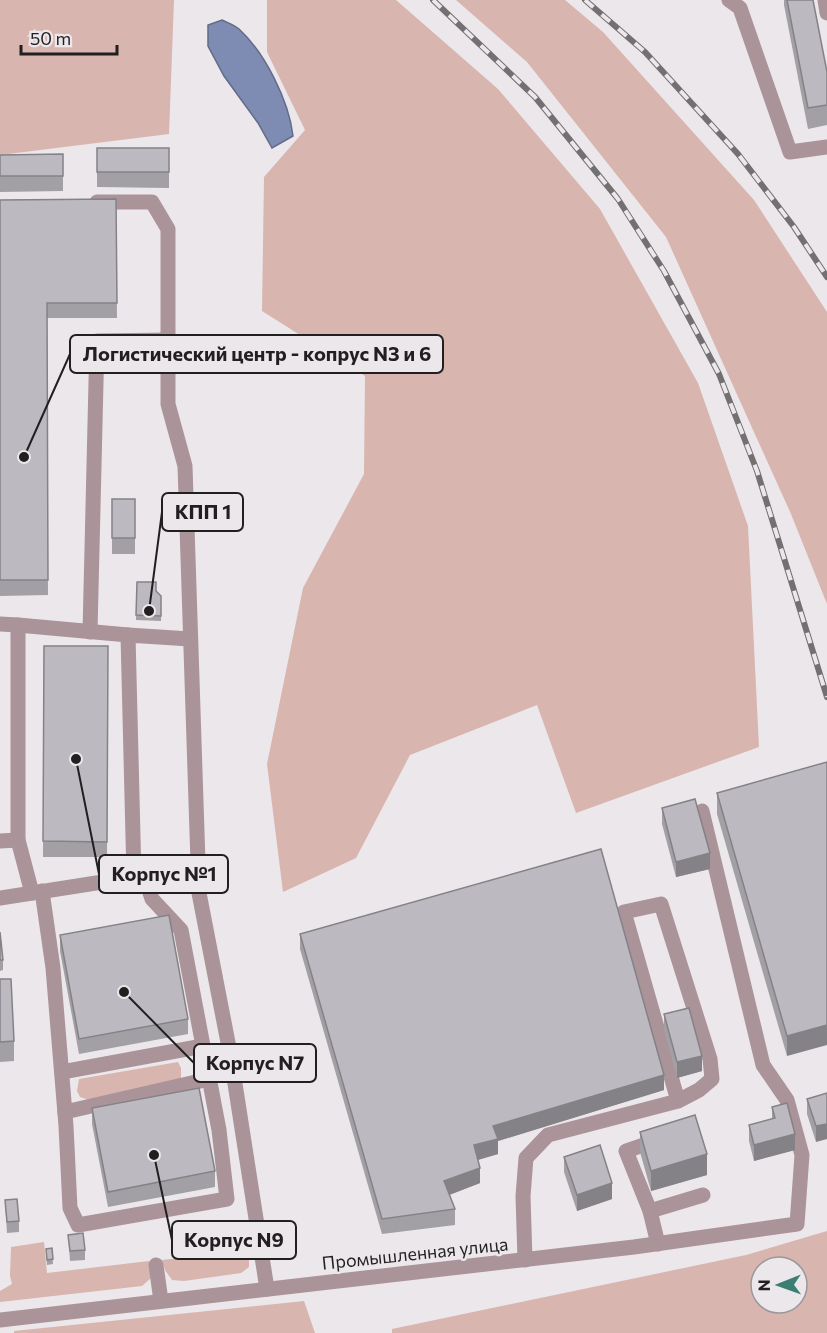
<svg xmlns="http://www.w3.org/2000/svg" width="827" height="1333" font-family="Commissioner,sans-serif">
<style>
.green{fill:#d8b5ae;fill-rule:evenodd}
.water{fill:#7e8bb3;stroke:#626b87;stroke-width:1.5}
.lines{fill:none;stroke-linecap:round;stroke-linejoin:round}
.minor{stroke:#aa9399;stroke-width:15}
.rail-casing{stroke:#737072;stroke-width:6}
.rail{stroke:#ece7eb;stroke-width:4;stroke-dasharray:11;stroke-linecap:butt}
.wall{fill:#a2a0a5}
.shaded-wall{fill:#848286}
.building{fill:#bcbac0;stroke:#848286;stroke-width:1.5}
.labels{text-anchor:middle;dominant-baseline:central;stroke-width:5;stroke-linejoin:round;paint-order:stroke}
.street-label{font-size:18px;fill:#211f20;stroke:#ece7eb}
.leader{fill:none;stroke:#211f20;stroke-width:2}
.callout-dot{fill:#211f20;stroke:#ece7eb;stroke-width:2}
.callout{fill:#ece7eb;stroke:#211f20;stroke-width:2}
.callout-label{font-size:20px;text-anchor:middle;font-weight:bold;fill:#211f20}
</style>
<rect width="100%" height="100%" fill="#ece7eb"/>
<g class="green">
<path d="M0 0H174L169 134 0 155Z"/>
<path d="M267 0H396L498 89 600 209 698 383 748 526 759 747 576 813 537 705 410 755 356 858 283 892 267 764 303 588 364 474 365 376 262 311 264 177 305 130 267 52Z"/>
<path d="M456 0H565L603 32 754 200 827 312V604L791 514 666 237 527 62Z"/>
<path d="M178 1062 181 1068V1079L89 1100 80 1097 77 1091 79 1079Z"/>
<path d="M827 1231V1333H392V1329L746 1255ZM761 1267H797V1303H761Z"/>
<path d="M44 1242 47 1273 149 1261 152 1277 142 1286 0 1302V1291L12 1284 10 1276 11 1247Z"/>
<path d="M246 1250 249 1255V1267L241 1273 184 1281 172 1280 165 1270 162 1260Z"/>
<path d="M304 1301 315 1333H14V1331Z"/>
</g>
<path class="water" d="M222 20C228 23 234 25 239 29 265 53 289 101 293 136L272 148 258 123 224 76 208 46V25Z"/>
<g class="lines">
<g class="minor">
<path d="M729 0 740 8 790 152 827 147"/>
<path d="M825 0 827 13"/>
<path d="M97 202H152L168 229V404L185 466 199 893 231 1058 267 1289"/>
<path d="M0 624 18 625"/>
<path d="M90 632 97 341 168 340"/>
<path d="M0 841 18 840"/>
<path d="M134 877 128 635 190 639"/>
<path d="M42 891 53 968 66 1126 70 1208 78 1225 227 1199 219 1130 181 930 152 899 144 875"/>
<path d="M32 893 18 840V625L128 635"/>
<path d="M0 898 198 867"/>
<path d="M62 1072 203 1046"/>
<path d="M65 1112 209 1079"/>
<path d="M658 1140 626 1151 650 1211 658 1244"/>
<path d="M650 1211 703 1195"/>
<path d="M525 1260 523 1196 526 1158 548 1135 678 1101 624 912 661 904 710 1059 712 1079 699 1090 678 1101"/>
<path d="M156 1265 161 1301"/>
<path d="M0 1320 634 1247 797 1224 802 1155 787 1100 763 1065 702 811"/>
</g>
<defs>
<g id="rail">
<path d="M433 0 535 97 618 199 664 271 719 374 757 471 827 697"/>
<path d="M585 0 645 52 738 154 794 227 827 277"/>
</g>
</defs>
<use href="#rail" class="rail-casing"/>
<use href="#rail" class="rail"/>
</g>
<g class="wall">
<path d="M784 0H813L827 72V125L808 129 784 5Z"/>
<path d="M97 148H169V188L97 187Z"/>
<path d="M63 154V191L0 192V155Z"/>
<path d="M116 199 117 318H47L48 595 0 596V200Z"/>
<rect x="112" y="499" width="23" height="55"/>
<path d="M137 582 156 591 161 596V621L136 620Z"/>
<path d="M44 646H108L107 857H43Z"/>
<path d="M827 762 787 1056 717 814V793Z"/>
<path d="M662 808 710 869 676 877 662 824Z"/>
<path d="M0 932 3 960V970L0 971Z"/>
<path d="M300 934 664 1090 498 1141V1154L478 1160 480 1183 449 1195 455 1209V1225L382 1234 300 949Z"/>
<path d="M60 935 188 1019V1034L79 1054 60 951Z"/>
<path d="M0 979 14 1041V1061L0 1062Z"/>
<path d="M664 1014 702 1071 677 1078 664 1030Z"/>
<path d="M827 1093 816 1142 807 1114V1099Z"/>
<path d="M772 1107 795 1150 754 1161 749 1141V1125L772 1119Z"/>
<path d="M92 1108 215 1171V1187L108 1207 92 1124Z"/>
<path d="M640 1132 707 1175 651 1191 640 1152Z"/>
<path d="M564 1157 612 1199 577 1211 564 1172Z"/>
<path d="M5 1200 19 1221V1232L7 1233Z"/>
<path d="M68 1235 85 1250V1260L70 1261Z"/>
<path d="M52 1248 53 1264 47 1265 46 1249Z"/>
</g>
<g class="shaded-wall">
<path d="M710 853V869L676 877V862Z"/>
<path d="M827 1025V1045L787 1056V1036Z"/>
<path d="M702 1056V1071L677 1078V1062Z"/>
<path d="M664 1075V1090L498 1141V1154L474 1161V1145L493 1126Z"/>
<path d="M827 1124V1139L816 1142V1126Z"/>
<path d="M795 1134V1150L754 1161V1145Z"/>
<path d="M707 1154V1175L651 1191V1171Z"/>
<path d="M480 1168V1183L444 1197V1181Z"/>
<path d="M612 1183V1199L577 1211V1195Z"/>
</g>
<g class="building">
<path d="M787 0H813L827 72V105L808 108Z"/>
<rect x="97" y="148" width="72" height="24"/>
<path d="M63 154V176H0V155Z"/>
<path d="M116 199 117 303H47L48 580H0V200Z"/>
<rect x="112" y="499" width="23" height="39"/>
<path d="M137 582H156V591L161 596V616L136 615Z"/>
<path d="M44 646H108L107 842 43 841Z"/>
<path d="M827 762V1025L787 1036 717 793Z"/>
<path d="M695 799 710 853 676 862 662 808Z"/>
<path d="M601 849 664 1075 493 1126 498 1139 474 1145 480 1168 444 1181 455 1209 382 1219 300 934Z"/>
<path d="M169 915 188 1019 79 1039 60 935Z"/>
<path d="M0 932 3 960H0Z"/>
<path d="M0 979H11L14 1041 0 1042Z"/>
<path d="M689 1008 702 1056 677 1062 664 1014Z"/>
<path d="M199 1088 215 1171 108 1192 92 1108Z"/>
<path d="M827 1093V1124L816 1126 807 1099Z"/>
<path d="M787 1103 795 1134 754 1145 749 1125 775 1118 772 1107Z"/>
<path d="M695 1115 707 1154 651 1171 640 1132Z"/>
<path d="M600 1145 612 1183 577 1195 564 1157Z"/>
<path d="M17 1199 19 1221 7 1222 5 1200Z"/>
<path d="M83 1233 85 1250 70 1251 68 1235Z"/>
<path d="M52 1248 53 1259 47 1260 46 1249Z"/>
</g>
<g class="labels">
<g class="street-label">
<text transform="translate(415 1253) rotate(-6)">Промышленная улица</text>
</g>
</g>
<path class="leader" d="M24 457L70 354M149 611L162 512M76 759L99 874M124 992L194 1063M154 1155L172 1240"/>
<g class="callout-dot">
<circle cx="24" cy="457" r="6"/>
<circle cx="149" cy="611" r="6"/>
<circle cx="76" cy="759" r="6"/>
<circle cx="124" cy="992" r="6"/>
<circle cx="154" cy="1155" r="6"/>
</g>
<g class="callout">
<rect x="70" y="335" width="373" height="38" rx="6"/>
<rect x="162" y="493" width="81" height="38" rx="6"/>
<rect x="99" y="855" width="129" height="38" rx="6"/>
<rect x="194" y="1044" width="122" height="38" rx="6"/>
<rect x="172" y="1221" width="124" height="38" rx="6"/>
</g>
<g class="callout-label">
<text x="257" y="361">Логистический центр - копрус N3 и 6</text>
<text x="203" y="519">КПП 1</text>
<text x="164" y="881">Корпус №1</text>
<text x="255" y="1070">Корпус N7</text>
<text x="234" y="1247">Корпус N9</text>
</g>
<g transform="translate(779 1285) rotate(269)"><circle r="28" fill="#ece7eb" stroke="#9b979a" stroke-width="1.5"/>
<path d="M0-4.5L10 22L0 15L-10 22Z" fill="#3b7f72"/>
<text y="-9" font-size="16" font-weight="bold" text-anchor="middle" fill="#211f20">N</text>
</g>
<path d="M21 45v9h96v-9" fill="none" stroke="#211f20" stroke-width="3"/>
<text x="30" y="45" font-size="18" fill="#211f20" stroke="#ece7eb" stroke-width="4.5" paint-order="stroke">50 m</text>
</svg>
